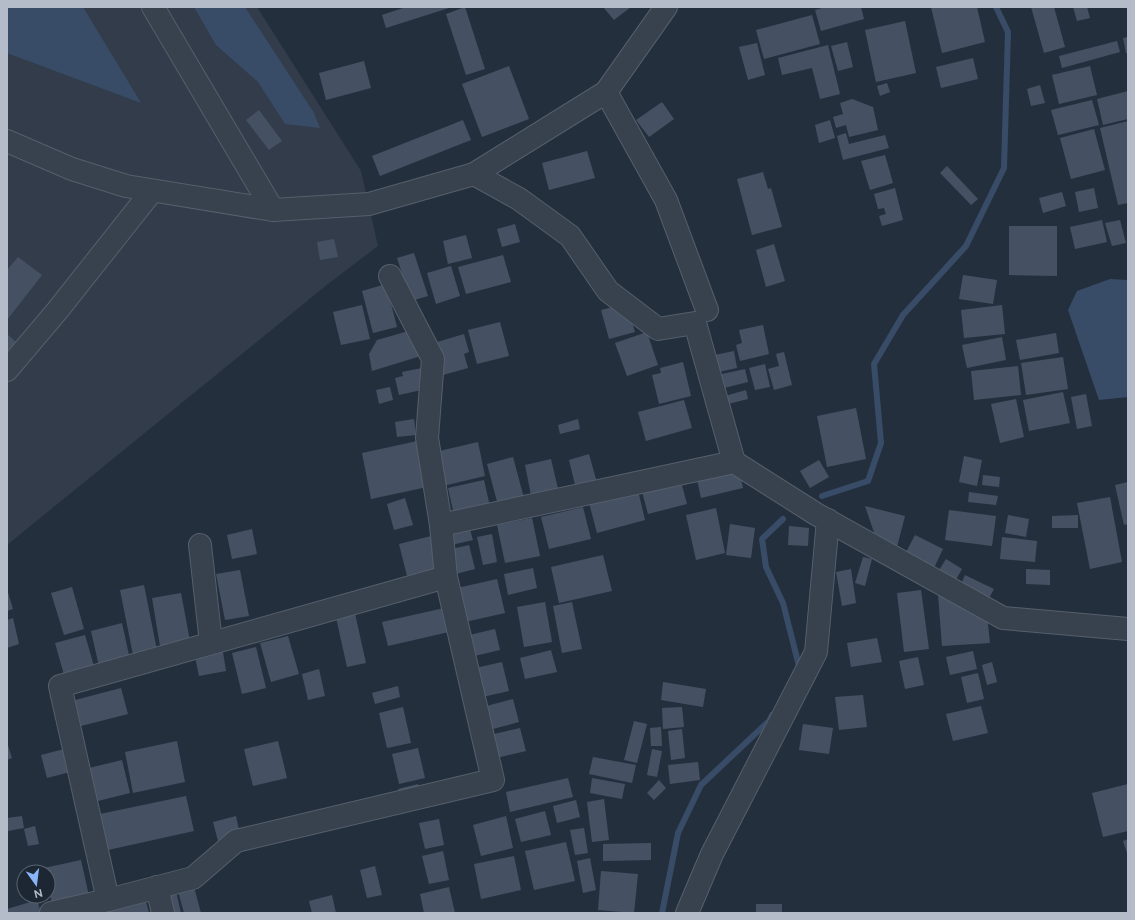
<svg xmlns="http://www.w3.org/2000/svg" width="1135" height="920" font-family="Figtree,sans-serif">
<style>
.airport{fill:#323c4b}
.water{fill:#394c67}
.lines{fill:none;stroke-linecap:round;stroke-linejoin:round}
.stream{stroke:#394c67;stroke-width:6}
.building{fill:#455162}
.minor-casing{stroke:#565f6c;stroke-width:24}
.minor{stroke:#38414e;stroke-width:22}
</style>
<rect width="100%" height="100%" fill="#242f3e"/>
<path class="airport" d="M7 7H257L361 171 378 246 328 284 7 545Z"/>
<g class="water">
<path d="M7 7H83L141 103 7 53Z"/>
<path d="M194 7H245L314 113 320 128 285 124 258 82 216 45Z"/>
<path d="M1110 279 1127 280 1128 283V397L1099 400 1068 310 1077 291Z"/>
</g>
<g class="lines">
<g class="stream">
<path d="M822 496 868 481 881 443 874 364 903 315 966 246 1004 168 1008 32 996 7"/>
<path d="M783 519 762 539 766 567 783 603 799 666 797 670"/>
<path d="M662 913 678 833 701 785 769 721 772 715"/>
</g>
</g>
<g class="building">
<path d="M406 7H452L386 28 382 15Z"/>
<path d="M465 7 485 69 466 75 446 14Z"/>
<path d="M603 7H631L614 20Z"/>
<path d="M825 7H861L864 19 821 31 815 10Z"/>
<path d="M931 7H977L985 42 942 53Z"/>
<path d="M1031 7H1054L1065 47 1044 53Z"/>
<path d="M1073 7H1087L1090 18 1077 21Z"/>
<path d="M812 15 820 44 764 59 756 30Z"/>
<path d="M905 21 916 73 876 82 865 30Z"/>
<path d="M1128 37V53H1126L1123 38Z"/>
<path d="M1117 41 1120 52 1062 68 1059 56Z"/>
<path d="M847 42 853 67 838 71 831 46Z"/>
<path d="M757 43 765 75 748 80 739 47Z"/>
<path d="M828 45 840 94 820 99 812 68 782 75 778 58Z"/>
<path d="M973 58 978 79 941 88 936 67Z"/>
<path d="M364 61 371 88 326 100 319 73Z"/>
<path d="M509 66 529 119 482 137 462 84Z"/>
<path d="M1090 66 1097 95 1059 104 1052 75Z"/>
<path d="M887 83 890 92 880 96 877 86Z"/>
<path d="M1040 85 1045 103 1031 106 1027 89Z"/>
<path d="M1128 91V119L1103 125 1097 99Z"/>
<path d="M852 99 873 107 878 130 849 137 846 125 836 128 833 117 843 114 840 103Z"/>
<path d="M1092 100 1099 125 1058 135 1051 110Z"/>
<path d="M662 102 674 119 649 137 636 120Z"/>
<path d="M259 110 282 141 269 150 246 120Z"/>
<path d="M463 120 471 140 380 176 372 156Z"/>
<path d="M830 120 835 138 819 143 815 125Z"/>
<path d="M1128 121V203L1118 205 1100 128Z"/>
<path d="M1094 129 1105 170 1071 179 1060 138Z"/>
<path d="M846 133 849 144 885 135 889 148 843 160 837 136Z"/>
<path d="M587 151 595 178 549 190 542 163Z"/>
<path d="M885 155 893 183 870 190 861 161Z"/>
<path d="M947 166 978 199 971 205 940 173Z"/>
<path d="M763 172 768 189 771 188 782 227 752 235 737 179Z"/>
<path d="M895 188 903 220 882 226 879 216 886 214 884 208 878 209 874 194Z"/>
<path d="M1094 188 1098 208 1079 212 1075 192Z"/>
<path d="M1062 192 1066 206 1043 213 1039 198Z"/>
<path d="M1102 220 1107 242 1075 249 1070 227Z"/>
<path d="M1120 220 1126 243 1112 246 1105 223Z"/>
<path d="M515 224 520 242 502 247 497 229Z"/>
<path d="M1009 226H1057V276L1009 275Z"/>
<path d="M466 235 472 258 448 264 443 241Z"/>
<path d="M334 239 338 257 320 260 317 242Z"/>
<path d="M774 244 785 281 766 287 756 250Z"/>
<path d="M414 253 428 296 411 301 397 258Z"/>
<path d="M503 255 511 282 466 294 458 267Z"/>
<path d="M18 257 42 275 7 320V270Z"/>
<path d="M451 266 460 296 436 304 427 273Z"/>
<path d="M963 275 997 280 993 304 959 299Z"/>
<path d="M386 284 397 327 373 333 362 291Z"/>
<path d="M362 305 370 339 341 345 333 312Z"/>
<path d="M621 305 628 309 635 332 609 339 601 310Z"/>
<path d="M1002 305 1005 334 964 338 961 310Z"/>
<path d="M500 322 509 356 477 364 468 330Z"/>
<path d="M763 325 769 354 740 361 736 345 742 343 739 330Z"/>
<path d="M412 330 421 356 372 371 369 354 377 340Z"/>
<path d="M647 332 658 365 627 376 615 343Z"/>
<path d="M1056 333 1059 353 1020 360 1016 340Z"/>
<path d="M7 334 16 342 7 352Z"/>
<path d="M464 334 469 352 464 354 468 368 443 375 434 343Z"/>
<path d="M1002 337 1006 360 967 368 962 345Z"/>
<path d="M734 351 737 368 714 373 710 356Z"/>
<path d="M784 352 792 385 774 390 768 369 779 366 776 354Z"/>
<path d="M1063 357 1068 389 1026 395 1021 363Z"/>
<path d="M683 362 691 396 659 404 652 375 661 373 660 368Z"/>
<path d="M765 364 770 387 755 390 749 368Z"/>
<path d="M1018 366 1021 395 974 400 971 371Z"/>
<path d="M422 368 426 389 399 395 395 378 403 376 402 372Z"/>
<path d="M745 369 748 382 716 390 713 376Z"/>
<path d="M390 387 393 400 379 404 376 390Z"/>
<path d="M746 390 748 399 728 404 725 396Z"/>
<path d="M1063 392 1070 423 1029 431 1023 400Z"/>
<path d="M1086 394 1092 426 1077 429 1071 397Z"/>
<path d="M1016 399 1024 437 1000 443 991 404Z"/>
<path d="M684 400 692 428 646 441 638 412Z"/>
<path d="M856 408 866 459 827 467 817 416Z"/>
<path d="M414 419 416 435 397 437 395 422Z"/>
<path d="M578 419 580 429 560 434 558 425Z"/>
<path d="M422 440 432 486 371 499 362 453Z"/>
<path d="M478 442 485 476 443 486 435 452Z"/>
<path d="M589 454 597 483 576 489 569 460Z"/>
<path d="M964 456 982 460 977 486 959 482Z"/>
<path d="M513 457 525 502 499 509 487 464Z"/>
<path d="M551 459 559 493 532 500 525 465Z"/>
<path d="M819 460 829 477 810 488 800 471Z"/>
<path d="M738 466 743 488 701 498 696 475Z"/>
<path d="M983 475 1000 477 999 487 982 485Z"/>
<path d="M680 478 687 504 648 514 641 488Z"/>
<path d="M484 480 491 511 455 519 448 488Z"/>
<path d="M1128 482V524L1124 525 1115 485Z"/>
<path d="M637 486 645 520 597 533 588 499Z"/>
<path d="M969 492 998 496 996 505 968 502Z"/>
<path d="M1110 497 1122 562 1090 569 1077 503Z"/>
<path d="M405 498 413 525 394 530 387 504Z"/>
<path d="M865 506 905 516 896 551 879 547Z"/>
<path d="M583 507 591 539 549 549 541 517Z"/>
<path d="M716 508 725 553 696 560 686 515Z"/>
<path d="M949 510 996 516 992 546 945 540Z"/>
<path d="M1008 515 1029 519 1026 537 1005 533Z"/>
<path d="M1078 515V528H1052V516Z"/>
<path d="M532 518 540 556 505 563 497 525Z"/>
<path d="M730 524 755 528 751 558 726 555Z"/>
<path d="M469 526 473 540 447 546 444 532Z"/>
<path d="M789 526 809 528 808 546 788 545Z"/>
<path d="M252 529 257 554 232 559 227 535Z"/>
<path d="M492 534 497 562 483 565 477 537Z"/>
<path d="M915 535 943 549 933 570 904 556Z"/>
<path d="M431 536 440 568 407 576 399 544Z"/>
<path d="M1002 537 1037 541 1035 562 1000 559Z"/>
<path d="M469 545 475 569 452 575 447 550Z"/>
<path d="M603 555 612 591 559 603 551 567Z"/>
<path d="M863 557 872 559 865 586 855 583Z"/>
<path d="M946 559 962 569 953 585 936 575Z"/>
<path d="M533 568 537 588 508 595 504 574Z"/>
<path d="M851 569 856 603 842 606 836 572Z"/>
<path d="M1026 569 1050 570V585L1026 584Z"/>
<path d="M240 570 249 616 225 620 216 574Z"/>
<path d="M965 575 994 589 987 602 959 589Z"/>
<path d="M497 579 505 613 465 622 457 588Z"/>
<path d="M144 585 158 655 134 660 120 590Z"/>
<path d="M72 587 84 629 64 635 51 593Z"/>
<path d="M7 589 13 609 7 611Z"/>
<path d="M921 590 929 649 904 652 897 593Z"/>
<path d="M181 593 190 641 160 646 152 598Z"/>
<path d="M938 595 987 615 990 643 942 646Z"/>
<path d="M545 602 552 642 524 647 517 607Z"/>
<path d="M572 602 582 649 562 653 553 606Z"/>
<path d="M444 608 449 632 388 646 382 622Z"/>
<path d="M354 609 366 663 347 667 335 613Z"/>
<path d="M13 618 19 644 7 648V620Z"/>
<path d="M122 623 131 664 100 671 91 631Z"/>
<path d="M495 629 500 650 470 657 465 636Z"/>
<path d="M85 635 96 673 66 682 55 643Z"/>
<path d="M288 636 299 674 271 682 260 643Z"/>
<path d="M877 638 882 662 851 667 847 643Z"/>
<path d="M256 647 266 688 242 694 232 653Z"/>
<path d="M551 650 557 672 525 679 520 658Z"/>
<path d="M973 651 977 669 950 675 946 657Z"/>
<path d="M223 652 226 671 199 676 195 657Z"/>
<path d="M918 657 924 685 905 689 899 661Z"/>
<path d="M502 662 509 691 478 698 471 669Z"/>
<path d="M992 662 997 682 987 685 982 665Z"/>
<path d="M319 669 325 696 308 700 302 674Z"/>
<path d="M978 673 984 699 967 703 961 677Z"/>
<path d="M663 682 706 689 703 707 661 700Z"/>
<path d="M398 686 400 697 375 704 372 693Z"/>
<path d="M121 688 128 714 81 726 75 700Z"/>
<path d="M863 695 867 727 839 730 835 697Z"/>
<path d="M513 699 519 722 485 731 479 708Z"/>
<path d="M981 706 988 733 953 741 946 714Z"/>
<path d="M403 707 411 743 387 748 379 713Z"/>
<path d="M682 707 684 727 663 729 662 708Z"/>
<path d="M634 721 647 724 637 763 624 760Z"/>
<path d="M803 724 833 728 829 754 799 750Z"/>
<path d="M661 727 662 746H651L650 728Z"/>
<path d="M520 728 526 751 492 759 486 736Z"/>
<path d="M682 729 685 758 671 760 668 731Z"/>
<path d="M177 741 185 782 133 793 125 752Z"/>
<path d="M278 741 287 778 253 786 244 749Z"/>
<path d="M7 742 12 758 7 760Z"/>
<path d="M418 748 425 778 399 784 392 754Z"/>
<path d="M64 749 70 772 47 778 41 755Z"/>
<path d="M652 749 662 751 657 777 647 775Z"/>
<path d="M593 757 636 765 632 783 589 774Z"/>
<path d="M122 760 130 793 94 802 85 769Z"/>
<path d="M698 762 700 780 670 784 668 765Z"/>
<path d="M568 778 573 797 510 812 506 792Z"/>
<path d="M592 778 625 784 622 799 590 793Z"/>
<path d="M659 780 666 788 654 800 647 793Z"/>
<path d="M418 784 421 794 401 799 398 789Z"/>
<path d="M1128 784V831L1103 837 1092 793Z"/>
<path d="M186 796 194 831 108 850 100 814Z"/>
<path d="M604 799 609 840 592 842 587 802Z"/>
<path d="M576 800 580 817 557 823 553 806Z"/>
<path d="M545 811 551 835 521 842 515 819Z"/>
<path d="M22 816 24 828 8 831 7 818Z"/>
<path d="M236 816 240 835 218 841 213 822Z"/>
<path d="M506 816 513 848 481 856 473 825Z"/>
<path d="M439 819 444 845 425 849 419 823Z"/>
<path d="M35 826 39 844 28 846 24 829Z"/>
<path d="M584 828 588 853 575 855 570 830Z"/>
<path d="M1128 839V856L1123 841Z"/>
<path d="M566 842 575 881 534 890 525 851Z"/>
<path d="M651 843V860L603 861V844Z"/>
<path d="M443 851 449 880 429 884 422 856Z"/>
<path d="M514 856 521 890 481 899 474 864Z"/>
<path d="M590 858 596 890 583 893 577 861Z"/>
<path d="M81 860 89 896 52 904 48 885V872H45L44 868Z"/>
<path d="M375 866 382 895 367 898 360 870Z"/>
<path d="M601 871 638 874 634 913 598 910Z"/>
<path d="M175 887 181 913H166L160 891Z"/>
<path d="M194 887 201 913H184L178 891Z"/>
<path d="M449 887 455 913H424L420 894Z"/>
<path d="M332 895 336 913H312L309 901Z"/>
<path d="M145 898 149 913H84Z"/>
<path d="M37 900 41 913H7V909Z"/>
<rect x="756" y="904" width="26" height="9"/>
</g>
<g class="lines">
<defs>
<g id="minor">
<path d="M153 7 273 210"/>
<path d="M606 92 666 200 707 310"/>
<path d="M7 141 72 169 126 186 273 210 369 204 474 174 606 92 666 7"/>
<path d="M474 174 519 199 570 236 608 291 658 329 695 323 734 462"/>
<path d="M390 276 433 359 427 438 441 525 734 462 816 514 1003 618 1128 629"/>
<path d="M7 370 57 311 152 191"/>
<path d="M441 525 446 577 493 780 236 841 193 878 108 900 60 686 446 577"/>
<path d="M200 545 211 643"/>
<path d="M157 887 163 913"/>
<path d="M51 913 108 900"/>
<path d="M687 913 712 854 816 652 828 520"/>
</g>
</defs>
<use href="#minor" class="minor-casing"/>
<use href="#minor" class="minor"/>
</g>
<rect width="1135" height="920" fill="none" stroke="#b4bcc9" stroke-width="16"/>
<g transform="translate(36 884) rotate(166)"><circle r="19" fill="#1d2633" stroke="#59626f"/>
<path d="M0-3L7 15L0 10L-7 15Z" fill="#8ab4f8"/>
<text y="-6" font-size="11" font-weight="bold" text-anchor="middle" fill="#b4bcc9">N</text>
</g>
</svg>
